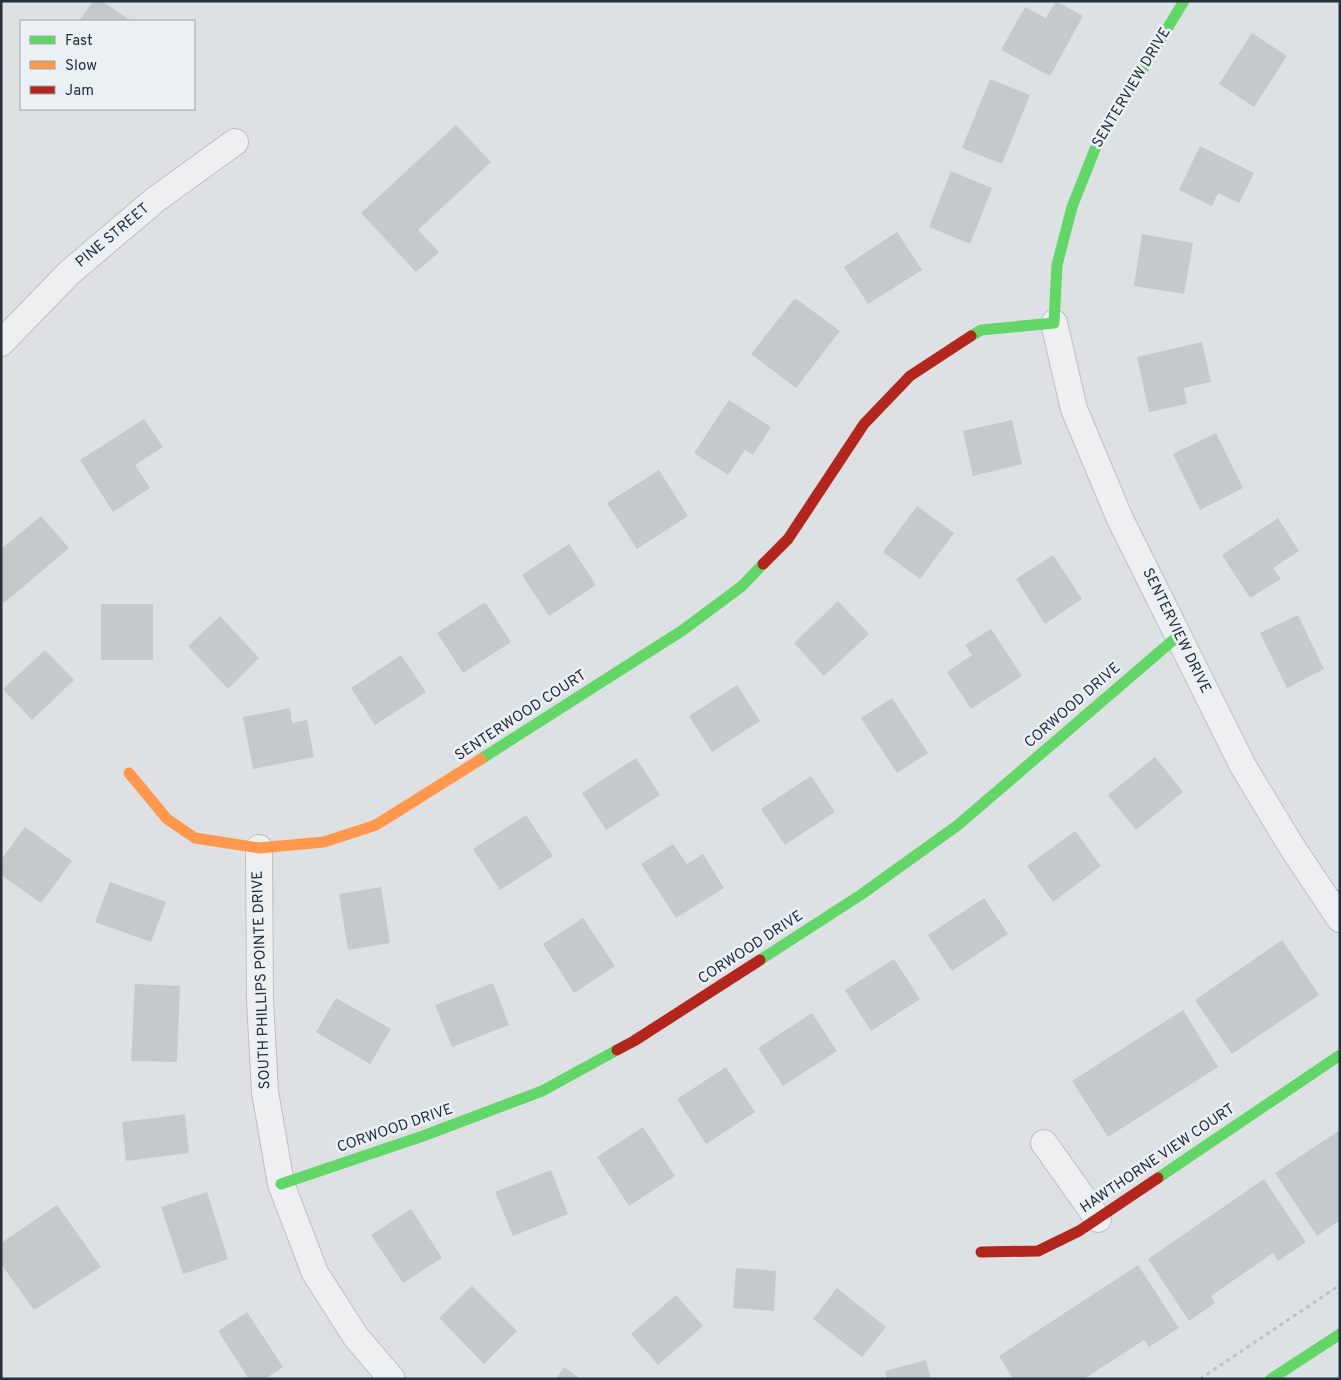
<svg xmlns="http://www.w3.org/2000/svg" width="1341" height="1380" font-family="Overpass,sans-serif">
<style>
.building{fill:#c6c9cc}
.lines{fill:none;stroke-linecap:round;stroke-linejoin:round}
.street-casing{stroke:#bcbfc2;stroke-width:28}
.path{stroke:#bdc1c4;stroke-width:3;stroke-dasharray:4 4;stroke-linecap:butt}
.street{stroke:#edeff1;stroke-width:26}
.fast{stroke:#63d668;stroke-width:11}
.slow{stroke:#ff974d;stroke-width:11}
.jam{stroke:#b3261e;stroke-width:11}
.labels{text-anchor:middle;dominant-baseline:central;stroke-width:5;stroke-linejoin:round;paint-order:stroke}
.street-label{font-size:15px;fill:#25313d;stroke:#ebf0f4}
</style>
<rect width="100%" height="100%" fill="#dee1e4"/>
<g class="building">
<path d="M93 1H102L131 21H79Z"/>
<path d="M1056 1 1083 16 1050 76 1001 50 1025 7 1046 18Z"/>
<path d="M1252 33 1287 56 1254 107 1219 84Z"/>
<path d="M990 79 1030 95 1002 164 962 148Z"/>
<path d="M456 125 491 162 418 230 439 252 416 272 361 213Z"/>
<path d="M1200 146 1254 173 1239 203 1218 193 1212 206 1179 190Z"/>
<path d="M951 171 992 188 970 244 929 227Z"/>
<path d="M897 232 922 270 868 304 844 267Z"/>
<path d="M1142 234 1193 243 1184 294 1134 286Z"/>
<path d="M795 298 840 331 796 388 751 354Z"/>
<path d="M1202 342 1211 382 1184 388 1187 404 1149 412 1137 357Z"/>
<path d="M729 400 771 427 753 455 745 450 728 475 694 453Z"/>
<path d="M144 419 163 447 135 465 150 488 113 512 80 460Z"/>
<path d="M1012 420 1022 464 973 476 963 431Z"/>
<path d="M1216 433 1243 488 1200 510 1173 454Z"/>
<path d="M659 470 688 516 637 549 607 503Z"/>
<path d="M917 506 954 533 920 579 883 552Z"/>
<path d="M41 516 69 548 4 603 1 599V549Z"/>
<path d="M1278 518 1299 551 1273 568 1281 579 1250 598 1222 555Z"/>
<path d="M569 544 596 585 549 616 522 575Z"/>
<path d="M1053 555 1082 599 1045 624 1016 579Z"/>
<path d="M838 601 869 634 824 676 794 643Z"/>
<path d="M485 602 511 642 463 673 437 633Z"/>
<rect x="101" y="604" width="52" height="56"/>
<path d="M1298 615 1324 669 1287 688 1260 633Z"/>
<path d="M220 616 259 658 228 689 188 646Z"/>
<path d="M991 629 1022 676 971 709 947 672 972 655 965 645Z"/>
<path d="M45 650 74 680 32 720 3 689Z"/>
<path d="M401 655 426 692 375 725 351 688Z"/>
<path d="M737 685 760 721 712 752 689 716Z"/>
<path d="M892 698 928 753 897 773 861 718Z"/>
<path d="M290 708 292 723 307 720 314 757 253 769 243 717Z"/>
<path d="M1155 757 1183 792 1136 830 1108 795Z"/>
<path d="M636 758 660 795 606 830 582 793Z"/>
<path d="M811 776 835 812 785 845 761 809Z"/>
<path d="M526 815 553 856 500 890 473 849Z"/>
<path d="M25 827 72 861 41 903 1 875V860Z"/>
<path d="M1075 831 1101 866 1053 902 1027 866Z"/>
<path d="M673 844 687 864 703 854 724 888 676 918 641 864Z"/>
<path d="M110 882 166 902 151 942 95 922Z"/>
<path d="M381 887 390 943 348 950 339 894Z"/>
<path d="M984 898 1008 934 952 971 928 935Z"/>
<path d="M583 918 615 966 574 993 543 944Z"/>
<path d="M1282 940 1319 995 1232 1054 1195 1000Z"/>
<path d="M894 959 920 999 871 1031 845 990Z"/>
<path d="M493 983 509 1025 452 1047 435 1005Z"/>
<path d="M135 984 180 986 177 1062 131 1061Z"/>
<path d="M336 998 391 1029 370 1064 316 1032Z"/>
<path d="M1183 1010 1218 1067 1108 1137 1072 1081Z"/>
<path d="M812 1013 837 1051 783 1086 758 1048Z"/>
<path d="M726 1067 755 1112 706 1144 677 1099Z"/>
<path d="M185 1114 189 1153 126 1161 122 1122Z"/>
<path d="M643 1127 675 1176 629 1206 597 1157Z"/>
<path d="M1340 1130V1209L1339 1210 1340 1220 1317 1236 1275 1173Z"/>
<path d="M551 1170 568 1214 513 1236 495 1192Z"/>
<path d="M1264 1179 1306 1242 1278 1261 1273 1253 1211 1296 1215 1303 1189 1321 1148 1259Z"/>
<path d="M207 1192 228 1259 183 1274 161 1207Z"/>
<path d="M57 1205 101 1267 34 1310 1 1264V1243Z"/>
<path d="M411 1209 442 1258 403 1283 371 1235Z"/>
<path d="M1138 1265 1179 1328 1149 1347 1144 1340 1084 1379H1013L999 1356Z"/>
<path d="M736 1268 776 1271 774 1311 733 1308Z"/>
<path d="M472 1286 517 1331 484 1364 439 1318Z"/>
<path d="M837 1288 886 1327 862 1357 813 1319Z"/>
<path d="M676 1295 703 1326 658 1365 631 1334Z"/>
<path d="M247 1312 283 1367 265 1379H249L218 1331Z"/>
<path d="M926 1360 931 1379H887L885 1371Z"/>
<path d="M564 1367 581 1379H556Z"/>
</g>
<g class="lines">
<defs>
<g id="street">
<path d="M1054 323 1074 409 1120 519 1243 766 1290 844 1340 919"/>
<path d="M1 343 70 272 155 200 235 142"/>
<path d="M259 848 260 1000 265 1092 281 1184 315 1273 356 1337 392 1379"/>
<path d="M1044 1143 1098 1219"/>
</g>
</defs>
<use href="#street" class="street-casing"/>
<path class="path" d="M1200 1379 1340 1285"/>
<use href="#street" class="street"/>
<g class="fast">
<path d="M971 336 981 330 1054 323 1057 265 1072 207 1097 144 1184 1"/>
<path d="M481 759 683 630 742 586 763 564"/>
<path d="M760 960 862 894 958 825 1178 636"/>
<path d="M1158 1178 1340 1055"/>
<path d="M281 1184 423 1136 542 1091 617 1050"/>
<path d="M1271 1379 1340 1334"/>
</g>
<path class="slow" d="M129 773 167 819 195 838 259 848 324 842 376 825 481 759"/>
<g class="jam">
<path d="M763 564 788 539 864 424 910 376 971 336"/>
<path d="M617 1050 634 1041 760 960"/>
<path d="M981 1252 1038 1251 1079 1231 1158 1178"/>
</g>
</g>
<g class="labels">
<g class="street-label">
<text transform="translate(1132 88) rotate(-59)">SENTERVIEW DRIVE</text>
<text transform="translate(113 236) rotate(-40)">PINE STREET</text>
<text transform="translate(1176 631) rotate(64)">SENTERVIEW DRIVE</text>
<text transform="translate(1073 706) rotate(-41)">CORWOOD DRIVE</text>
<text transform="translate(521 716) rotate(-33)">SENTERWOOD COURT</text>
<text transform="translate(751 948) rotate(-33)">CORWOOD DRIVE</text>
<text transform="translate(262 980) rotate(-92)">SOUTH PHILLIPS POINTE DRIVE</text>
<text transform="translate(395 1129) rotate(-19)">CORWOOD DRIVE</text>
<text transform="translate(1158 1159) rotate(-34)">HAWTHORNE VIEW COURT</text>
</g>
</g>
<rect width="1341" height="1380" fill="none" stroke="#25313d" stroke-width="5"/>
<rect x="20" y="20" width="175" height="90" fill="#ebf0f4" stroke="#9ca4ab"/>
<rect x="30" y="36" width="25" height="8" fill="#63d668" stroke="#9ca4ab"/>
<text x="65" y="45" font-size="15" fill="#25313d">Fast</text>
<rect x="30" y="61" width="25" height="8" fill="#ff974d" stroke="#9ca4ab"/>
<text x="65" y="70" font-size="15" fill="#25313d">Slow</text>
<rect x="30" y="86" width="25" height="8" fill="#b3261e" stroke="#9ca4ab"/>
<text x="65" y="95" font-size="15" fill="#25313d">Jam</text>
</svg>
